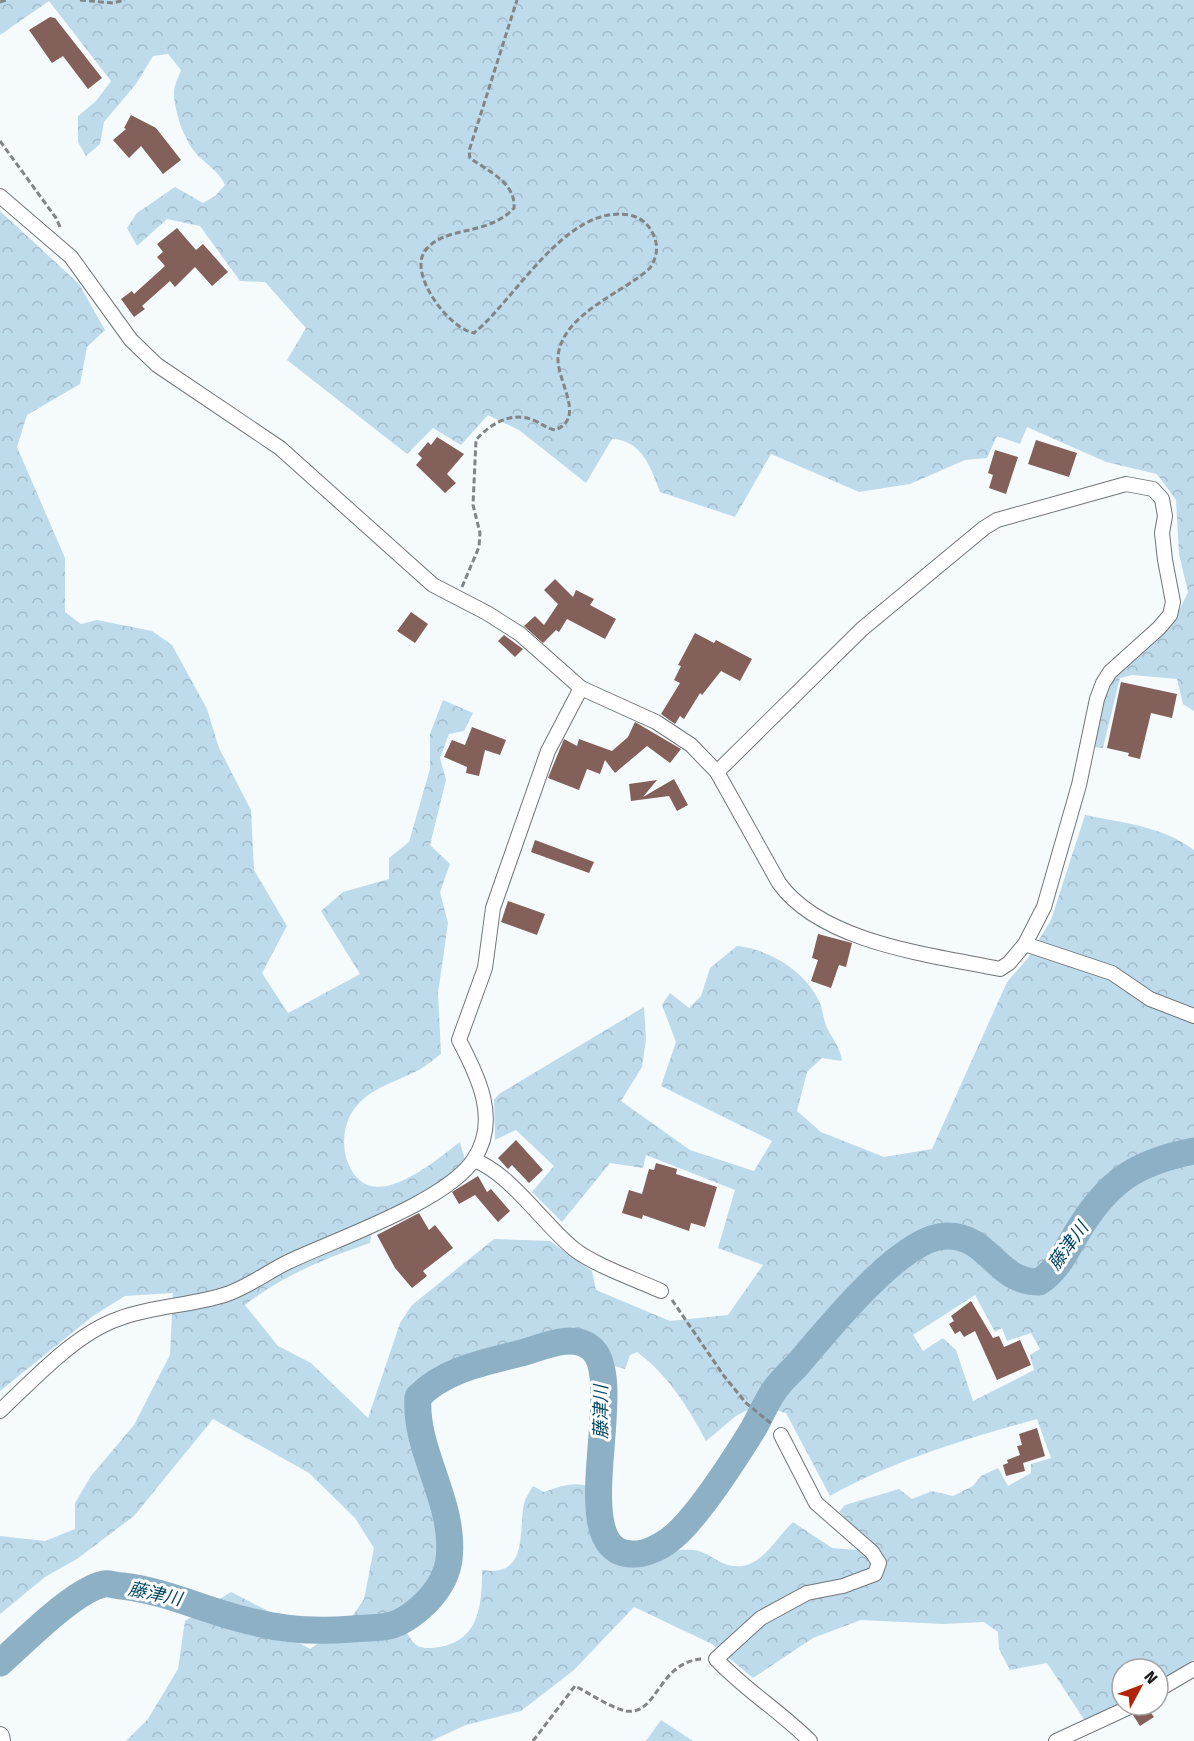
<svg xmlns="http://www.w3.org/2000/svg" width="1194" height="1741" font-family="'Fira Sans','Noto Sans JP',sans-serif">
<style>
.forest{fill:url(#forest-crowns);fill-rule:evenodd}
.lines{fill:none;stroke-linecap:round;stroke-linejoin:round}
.river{stroke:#8eb0c5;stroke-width:27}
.building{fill:#836059}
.minor-casing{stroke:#717578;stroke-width:16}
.secondary-casing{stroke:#717578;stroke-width:20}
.path{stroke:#828587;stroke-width:3;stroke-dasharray:6 3;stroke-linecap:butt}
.minor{stroke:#fff;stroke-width:14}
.secondary{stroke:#fff;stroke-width:18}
.labels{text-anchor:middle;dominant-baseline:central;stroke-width:6;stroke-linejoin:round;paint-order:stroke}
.water-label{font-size:18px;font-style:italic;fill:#014562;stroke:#fff}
</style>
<defs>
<pattern id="forest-crowns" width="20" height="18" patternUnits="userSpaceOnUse" patternTransform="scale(1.5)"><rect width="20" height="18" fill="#bedbec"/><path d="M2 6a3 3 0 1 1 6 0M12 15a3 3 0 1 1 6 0" fill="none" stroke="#a3bbca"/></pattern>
</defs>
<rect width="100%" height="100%" fill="#f5fafd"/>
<g class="forest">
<path d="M0 0H1194V711L1183 704 1177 679 1132 675 1120 678 1103 748 1093 747 1106 690 1115 673 1178 613 1188 592 1179 554 1176 500 1157 474 1106 462 1027 427 1020 444 997 436 987 458 965 460 910 484 859 492 771 454 735 517 660 492C651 468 642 440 612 439L586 483 519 430 488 415 461 445 433 428 407 454 287 360 306 328 265 282 240 281 200 226 167 219 137 246 127 228 137 213 175 187 203 203 215 196 225 185C218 169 204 164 194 151 183 136 174 111 174 92 174 85 179 76 181 70L168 54 153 56 136 84 104 122 100 144 86 156 78 142V116L96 101 111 81 49 1 0 35Z"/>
<path d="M0 211 79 284 105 330 87 347 80 384 27 415 17 447 65 558V612L81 624 97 620 152 631 172 645 207 709 219 748 251 810 254 870 287 926 262 973 288 1013 360 974 321 911 343 892 389 879V858L409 842 430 769V734L443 700 473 713 464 731 449 734 440 758 446 780 430 845 450 864 440 892 448 923 438 993 441 1054C434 1059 426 1066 419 1070 394 1083 365 1089 351 1114 343 1128 342 1149 348 1163 370 1218 432 1163 460 1142L465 1160 440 1184 375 1216 370 1243C324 1259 283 1275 245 1305L278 1346 311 1363 368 1418 400 1323 412 1305 494 1239 550 1241 592 1271 596 1290 670 1321 728 1315 763 1265 718 1248 735 1190 646 1155 643 1168 610 1163 562 1222 532 1192 554 1166 516 1130 495 1140 494 1100 499 1094 644 1007 646 1039 642 1067 621 1101 690 1150 754 1171 772 1141 661 1086 676 1042 662 1005 670 993 689 1008 701 996 710 968 737 946C769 949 805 971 819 1001 823 1009 823 1019 827 1028 833 1040 840 1046 842 1061L822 1058 807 1072 797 1111 821 1132 884 1157 932 1149 1007 982 1028 958 1051 920 1085 815C1123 823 1162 826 1194 850V1660L1158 1682V1669H1122V1703L1087 1724 1047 1663 1010 1670 999 1649 998 1632 984 1622 943 1624 861 1620 813 1638 753 1678 712 1644 634 1607 574 1670 521 1711 466 1725 431 1741H126L148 1719 178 1669 185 1621 231 1592 276 1615 296 1641 310 1649 347 1624 364 1599 374 1548 355 1518 309 1473 213 1419 134 1516 77 1559 45 1577 0 1614V1536L45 1541 75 1529V1503L91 1476 134 1425 170 1355 173 1293 125 1296 93 1316 0 1391ZM975 1295 995 1332 1002 1328 1007 1341 1031 1333 1040 1349 1030 1355 1034 1370 973 1401 956 1350 943 1338 923 1351 913 1335ZM581 1337 600 1347 608 1364 625 1369 630 1355 637 1352C668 1375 688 1407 706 1441L736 1416 757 1405 786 1413 830 1496C892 1461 969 1438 1037 1419L1051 1458 1031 1464V1473L1008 1486 998 1468 981 1476 973 1486 953 1496 932 1491 912 1499 899 1489 845 1505 839 1512 867 1539 857 1550 832 1548 793 1522C778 1536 763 1564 742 1566 722 1568 714 1556 699 1551 693 1549 683 1550 676 1550 624 1546 614 1548 607 1493 580 1481 571 1482 544 1492L533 1486C530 1491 526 1497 524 1503 518 1533 529 1577 482 1570 482 1603 480 1640 440 1647 430 1648 420 1650 413 1642 407 1635 405 1627 399 1619 413 1609 432 1596 439 1581 457 1534 424 1457 411 1410L416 1393 439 1372 550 1339Z"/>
<path d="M661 1720 693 1741H646Z"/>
</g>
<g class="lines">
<path class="river" d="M0 1663C24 1642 74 1590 104 1584 109 1583 117 1586 122 1586 166 1591 206 1611 249 1621 283 1630 317 1632 352 1629 384 1627 394 1630 419 1609 434 1596 446 1580 449 1560 456 1502 414 1452 418 1397 446 1368 488 1362 525 1352 545 1346 573 1333 591 1348 630 1380 562 1553 632 1554 643 1555 659 1548 668 1541 694 1523 734 1460 752 1431 760 1418 766 1401 776 1388 782 1379 792 1371 799 1363 828 1329 901 1237 946 1236 990 1235 995 1282 1039 1282 1059 1269 1066 1250 1078 1231 1108 1181 1137 1162 1194 1151"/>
</g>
<g class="building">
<path d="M50 17 55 18 102 78 88 89 63 56 52 63 29 30Z"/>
<path d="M131 115 156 128 181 160 163 174 141 146 129 158 113 140 126 129 124 128Z"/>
<path d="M177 228 196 250 203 244 228 272 212 286 195 267 175 287 170 281 142 306 145 309 134 317 121 299 132 291 134 294 165 266 157 257 163 252 157 244Z"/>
<path d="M437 437 464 454 447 474 456 483 445 493 416 465 422 458 418 454 428 442 431 445Z"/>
<path d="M1036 440 1077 453 1069 477 1028 464Z"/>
<path d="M995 450 1018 457 1006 494 989 488 993 475 988 473Z"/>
<path d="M555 579 573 597 576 590 594 599 590 605 616 619 605 639 567 619 559 632 556 630 543 643 524 626 535 616 544 625 558 604 544 590Z"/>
<path d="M411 612 428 624 415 643 397 631Z"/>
<path d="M695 633 714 643 716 640 752 659 740 681 721 671 702 695 700 693 684 719 680 716 675 724 661 714 680 683 674 680 681 666 678 665Z"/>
<path d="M504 635 523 649 515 657 498 641Z"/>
<path d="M1121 682 1177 694 1172 718 1151 713 1140 759 1128 756 1129 753 1107 748Z"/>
<path d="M635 722 681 749 670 763 647 746 615 773 605 760 600 774 587 769 579 790 548 778 564 739 577 746 579 739 612 751 628 737Z"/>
<path d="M472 727 506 740 500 755 485 750 479 776 466 773 467 767 444 757 452 740 465 745Z"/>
<path d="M674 779 688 805 677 811 669 796 631 801 629 784 657 780 643 797Z"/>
<path d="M535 840 594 862 589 873 531 852Z"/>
<path d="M508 901 545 914 537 935 501 922Z"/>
<path d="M818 934 852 943 846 967 839 965 831 988 811 981 818 960 812 958Z"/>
<path d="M516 1140 543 1170 529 1183 512 1165 508 1169 498 1158Z"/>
<path d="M656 1163 677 1169 676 1174 717 1187 705 1227 691 1223 689 1231 643 1215 642 1219 622 1213 629 1190 642 1194 649 1169 654 1170Z"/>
<path d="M478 1176 487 1192 491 1189 510 1211 498 1222 475 1195 459 1204 452 1192Z"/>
<path d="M419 1213 429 1230 435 1225 453 1248 423 1271 427 1276 412 1288 395 1268 377 1235Z"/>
<path d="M971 1301 993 1338 999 1336 1004 1347 1020 1340 1031 1365 997 1380 975 1331 964 1337 960 1331 955 1334 949 1324 954 1321 951 1316Z"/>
<path d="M1037 1428 1045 1456 1023 1463 1025 1471 1006 1476 1003 1465 1008 1463 1007 1460 1020 1455 1017 1446 1022 1445 1019 1434Z"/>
<path d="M1146 1706 1154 1717 1140 1726 1133 1715Z"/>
</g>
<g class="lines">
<defs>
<g id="minor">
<path d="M0 196 71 257 131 340 157 365 280 448 433 585 487 613 520 634 581 688 656 722 691 745 717 772 779 883C822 943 932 955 1000 969L1009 963 1025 944 1044 907 1079 785 1097 699 1103 683 1110 672 1159 628 1170 615 1173 602 1165 560 1162 533 1165 516 1162 499 1153 489 1126 484 997 520 984 528 862 629 717 772"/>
<path d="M1025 944 1112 973 1150 999 1194 1016"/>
<path d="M474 1160C511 1174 542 1223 574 1249 594 1265 637 1280 661 1291"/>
<path d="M0 1411C33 1380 75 1334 118 1319 152 1306 189 1306 224 1295 247 1288 267 1272 288 1262 334 1240 448 1201 474 1159 500 1120 478 1076 459 1040L485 968 493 908 548 751 581 688"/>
<path d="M781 1435 816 1503 872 1552 879 1563 875 1574 843 1586 807 1593 761 1618 716 1659C745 1690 780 1711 810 1741"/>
<path d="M1158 1690 1194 1669"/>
<path d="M1056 1741 1134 1705"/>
</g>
<path id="secondary" d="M0 1736 1 1741"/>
</defs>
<use href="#minor" class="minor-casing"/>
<use href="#secondary" class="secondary-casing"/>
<g class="path">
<path d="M80 0 113 3 125 0"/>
<path d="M0 2 6 0"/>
<path d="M0 141 56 218 60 227"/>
<path d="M462 587 479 547 480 533 473 505 476 440C490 424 511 411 533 420 541 423 546 428 555 430 587 418 556 381 558 356 563 313 622 294 650 268 657 257 659 246 653 234 648 223 640 217 629 215 566 204 516 299 474 333 449 329 408 274 425 251 444 225 487 237 514 208 516 183 488 171 470 158L469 151 517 0"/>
<path d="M672 1300 724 1376 746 1403 773 1425"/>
<path d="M533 1741 575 1686C591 1694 609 1707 626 1711 658 1716 658 1661 703 1659"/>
</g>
<use href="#minor" class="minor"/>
<use href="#secondary" class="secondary"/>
</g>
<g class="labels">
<g class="water-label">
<text transform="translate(1068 1246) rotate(-54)">藤津川</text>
<text transform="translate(601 1412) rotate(-90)">藤津川</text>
<text transform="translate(155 1594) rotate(12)">藤津川</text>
</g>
</g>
<g transform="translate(1140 1687) rotate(49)"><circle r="28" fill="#ffffff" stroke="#a4a4a5" stroke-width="1.5"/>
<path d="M0-4.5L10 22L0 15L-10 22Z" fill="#b12409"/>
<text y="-9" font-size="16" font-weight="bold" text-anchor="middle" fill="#1b1c1d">N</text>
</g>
</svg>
